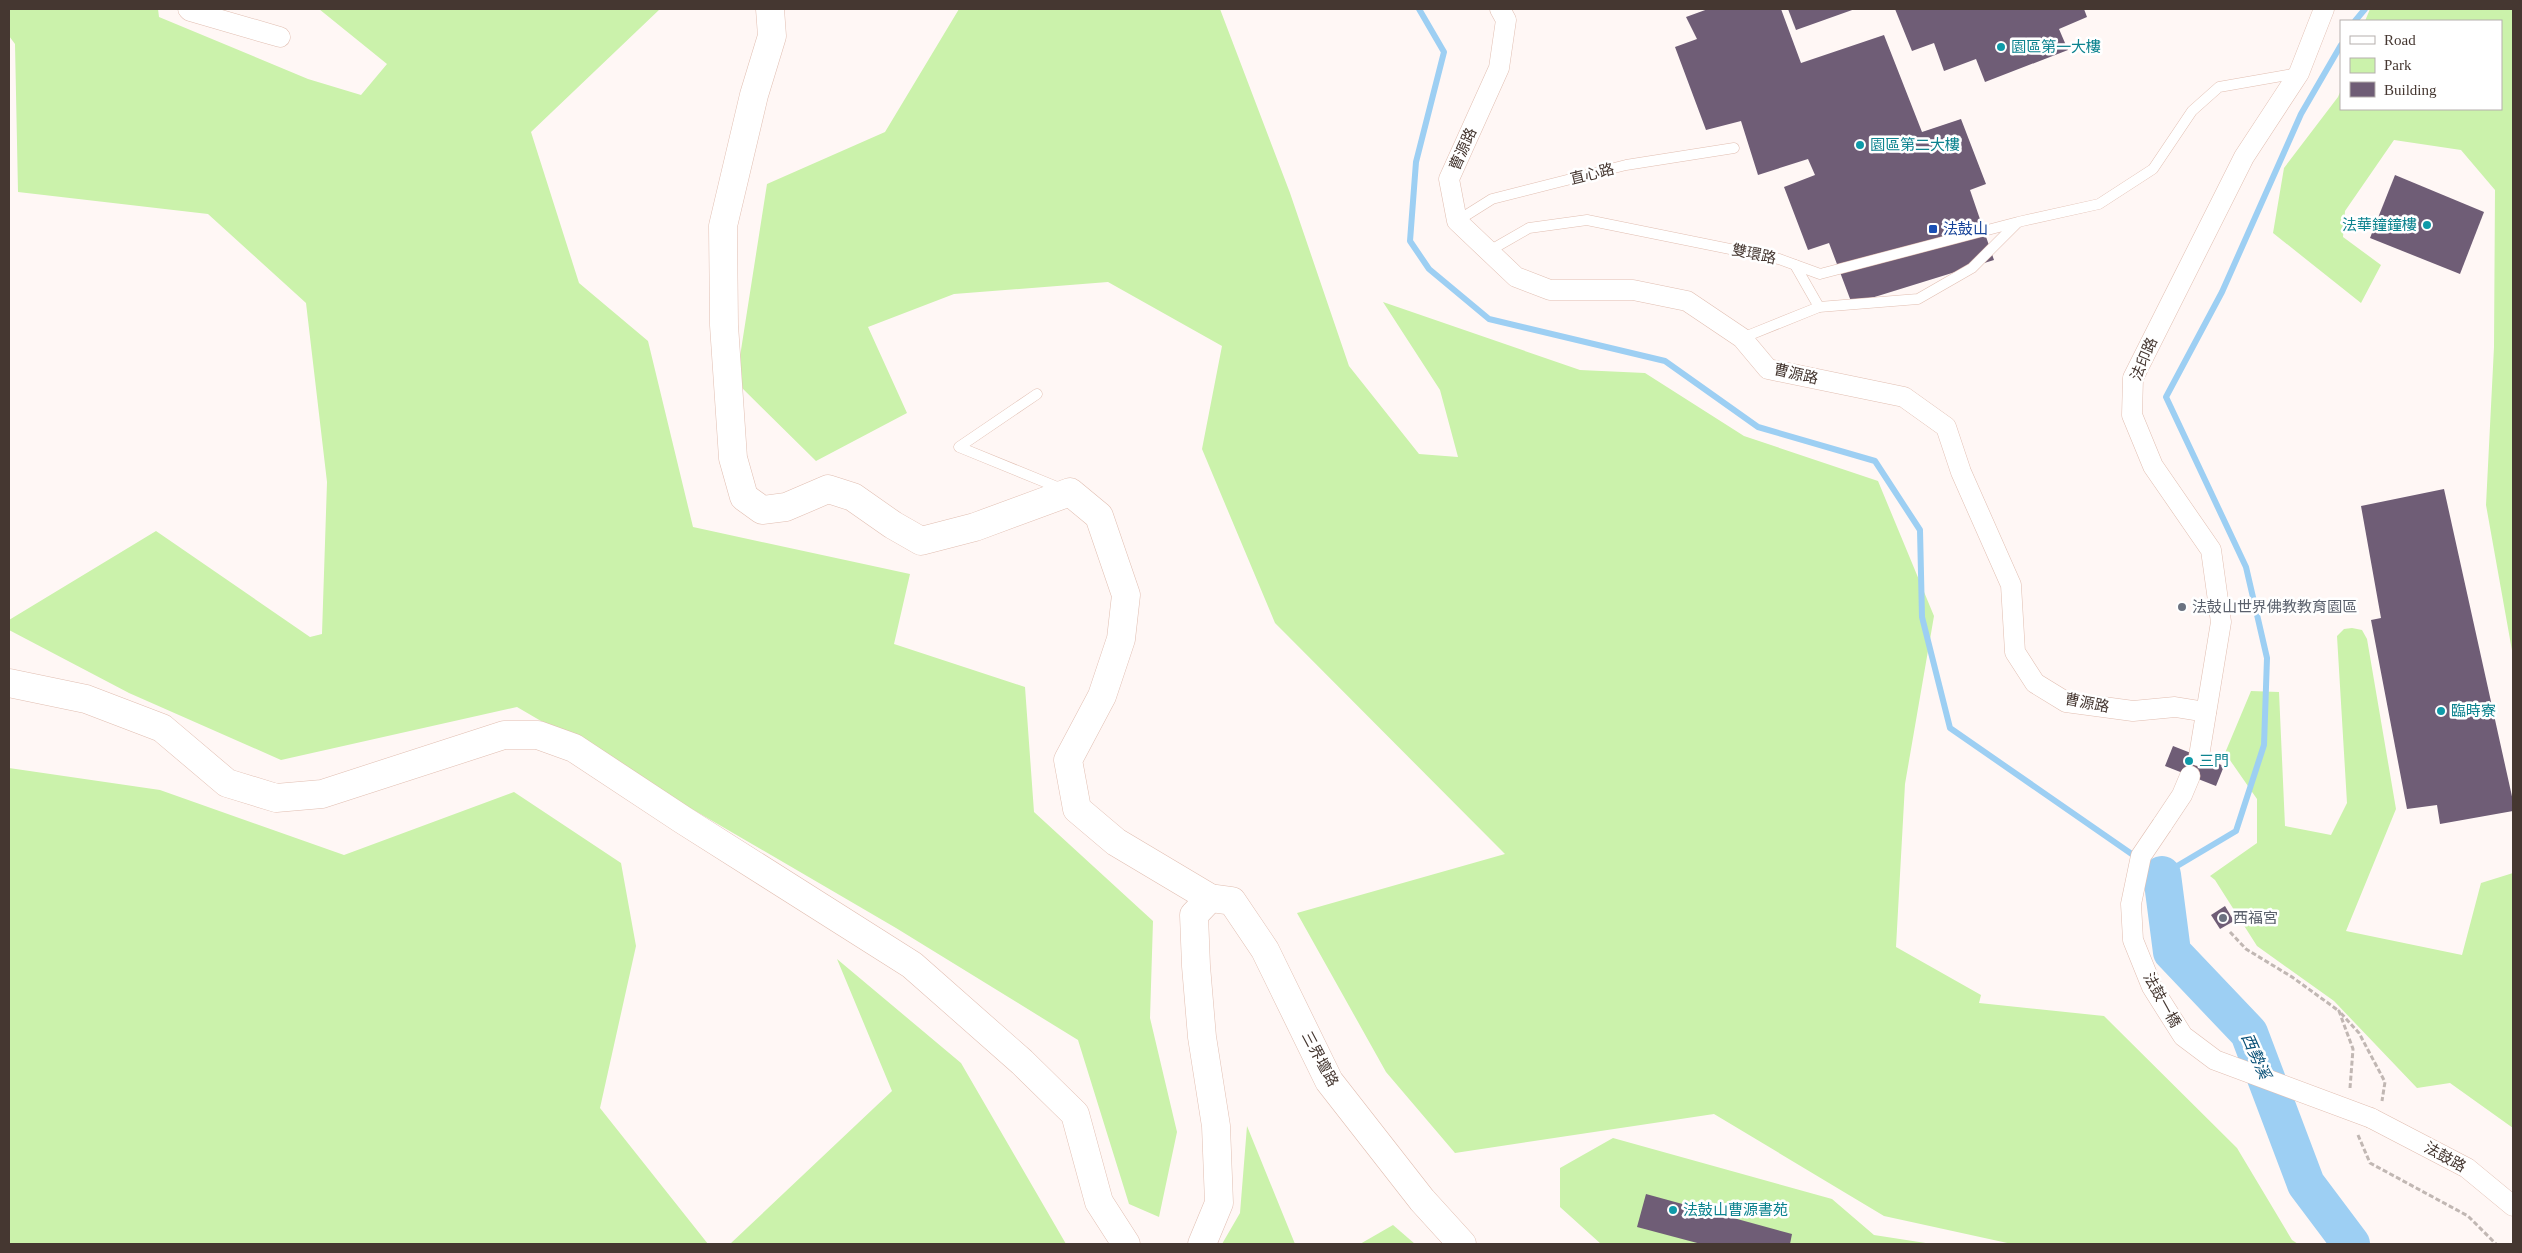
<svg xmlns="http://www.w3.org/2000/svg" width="2522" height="1253" font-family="'Times New Roman','Noto Sans TC',serif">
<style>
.green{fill:#cbf2ab}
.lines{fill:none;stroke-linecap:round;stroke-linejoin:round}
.stream{stroke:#9dcff3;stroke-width:6}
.river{stroke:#9dcff3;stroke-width:38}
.building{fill:#6f5d76}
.lane-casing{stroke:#e1beb1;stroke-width:11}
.street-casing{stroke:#e1beb1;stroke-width:21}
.secondary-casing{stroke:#e1beb1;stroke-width:29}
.path{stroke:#c1b7b3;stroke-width:3;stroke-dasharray:5 2.5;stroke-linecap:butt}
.lane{stroke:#fff;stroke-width:10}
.street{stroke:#fff;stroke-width:20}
.secondary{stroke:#fff;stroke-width:28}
.street-bridge-casing{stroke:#e1beb1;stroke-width:21;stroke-linecap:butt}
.street-bridge{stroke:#fff;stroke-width:20}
.culture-dot{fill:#0f9aa8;stroke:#fff;stroke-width:2}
.transit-dot{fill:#1a4fb4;stroke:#fff;stroke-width:2}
.worship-dot{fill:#6b7280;stroke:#fff;stroke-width:2}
.labels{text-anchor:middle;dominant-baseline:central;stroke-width:5;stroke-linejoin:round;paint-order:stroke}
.culture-label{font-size:15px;fill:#0d838f;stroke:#fff;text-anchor:start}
.street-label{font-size:15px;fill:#453731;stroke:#fff}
.transit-label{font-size:15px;fill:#164399;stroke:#fff;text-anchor:start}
.worship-label{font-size:15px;fill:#5b616d;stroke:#fff;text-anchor:start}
.water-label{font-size:16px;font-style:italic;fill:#064e75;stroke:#fff}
</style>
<rect width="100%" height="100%" fill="#fff7f5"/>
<g class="green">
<path d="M9 9H158L159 17 308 79 361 95 387 64 319 9H660L531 132 579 283 648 341 693 527 910 574 894 644 1025 687 1034 812 1153 921 1150 1018 1177 1132 1159 1217 1129 1204 1078 1040 896 928 517 707 281 760 129 693 9 630V620L156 531 310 637 322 634 327 482 306 303 208 214 18 192 15 44 9 36Z"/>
<path d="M959 9H1220L1290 193 1349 366 1419 454 1458 457 1440 390 1383 302 1580 370 1645 373 1744 436 1878 481 1934 616 1905 784 1896 947 1981 995 1979 1003 2104 1016 2237 1148 2292 1240 2298 1244H2012L1884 1216 1714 1114 1455 1153 1386 1072 1297 913 1505 854 1275 623 1202 449 1222 346 1108 282 954 294 868 327 907 413 816 461 736 382 767 184 885 132Z"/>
<path d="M2370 9H2513V656L2486 505 2494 347 2495 190 2461 150 2394 140 2345 211 2343 237 2381 265 2361 303 2273 233 2284 168 2338 97 2341 90V109H2501V21H2365Z"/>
<path d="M2352 628 2362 630 2367 639 2396 809 2346 931 2462 955 2481 883 2513 873V1128L2450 1083 2417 1088 2334 1001 2257 946 2215 880 2210 876 2257 843V799L2225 753 2251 691 2279 692 2285 826 2331 835 2347 803 2337 636 2344 629Z"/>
<path d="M9 768 160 790 344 855 514 792 621 863 636 946 600 1108 708 1244H9Z"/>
<path d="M837 959 961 1063 1066 1244H730L892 1091Z"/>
<path d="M1247 1126 1295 1244H1222L1240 1213Z"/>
<path d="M1613 1138 1832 1199 1874 1235 1932 1244H1601L1560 1207V1168Z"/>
<path d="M1393 1225 1415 1244H1360Z"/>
</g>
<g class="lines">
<g class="stream">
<path d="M1419 9 1444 52 1416 162 1410 241 1429 269 1489 319 1665 361 1758 427 1875 461 1920 530 1922 617 1950 728 2162 875 2236 831 2264 745 2267 658 2246 567 2166 397 2222 292 2301 114 2341 45"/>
<path d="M2355 21 2365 9"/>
</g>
<path class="river" d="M2162 875 2172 952 2249 1033 2306 1184 2351 1244"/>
</g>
<g class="building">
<path d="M1708 9H1781L1801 63 1884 35 1922 132 1961 119 1986 184 1970 190 1994 260 1852 304 1829 243 1808 250 1784 187 1815 175 1808 159 1758 175 1741 121 1706 130 1675 47 1697 39 1686 17Z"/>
<path d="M1788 9H1855L1796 30Z"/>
<path d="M1895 9H2084L2087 17 2059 29 2068 50 1985 82 1976 59 1944 71 1934 43 1912 51Z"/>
<path d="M2395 175 2484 212 2460 274 2370 238Z"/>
<path d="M2444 489 2513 801V811L2440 824 2437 805 2407 809 2371 620 2381 618 2361 506Z"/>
<path d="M2173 746 2224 766 2216 786 2165 766Z"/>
<path d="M2225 906 2234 921 2220 929 2211 915Z"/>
<path d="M1646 1194 1792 1234 1790 1244H1701L1637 1227Z"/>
</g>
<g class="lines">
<defs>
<g id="lane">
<path d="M1457 221 1492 199 1626 165 1734 148"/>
<path d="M1489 251 1529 228 1587 220 1779 259 1820 274 2018 222 2099 204 2153 169 2192 111 2219 87 2299 73"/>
<path d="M1795 265 1819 307"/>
<path d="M1742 338 1819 307 1918 299 1972 268 2017 223"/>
<path d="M1037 394 959 447 1062 489"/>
</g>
<g id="street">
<path d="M188 9 190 11 280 37"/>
<path d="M1500 9 1506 20 1499 68 1449 179 1457 221 1516 277 1550 290H1633L1687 301 1742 338 1768 369 1904 397 1946 427 1961 472 2011 585 2015 652 2035 683 2066 702 2133 711 2175 707 2206 712"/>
<path d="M2199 756 2221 622 2211 550 2153 466 2132 415 2133 378 2244 157 2299 73 2324 9"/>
<path d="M2162 825 2182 795 2190 776"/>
<path d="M2371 1118 2467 1168 2513 1206"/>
</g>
<g id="secondary">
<path d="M770 9 772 36 754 95 723 226 724 325 733 458 744 497 762 510 786 507 828 489 853 497 893 525 921 541 975 527 1070 492 1099 516 1126 595 1121 639 1102 696 1068 760 1077 809 1116 842 1210 898 1232 901 1265 950 1329 1081 1422 1200 1462 1244"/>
<path d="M9 683 86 699 162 728 227 783 276 798 322 794 504 735H538L574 748 683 820 912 965 1022 1062 1075 1114 1099 1202 1126 1244"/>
<path d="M1202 1244 1219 1203 1216 1126 1202 1037 1196 966 1194 915 1210 898"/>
</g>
</defs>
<use href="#lane" class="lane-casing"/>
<use href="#street" class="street-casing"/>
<use href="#secondary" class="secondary-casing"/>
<g class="path">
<path d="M2230 932 2246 949 2292 977 2339 1011"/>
<path d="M2350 1088 2353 1049 2339 1011 2359 1033 2385 1082 2382 1101"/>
<path d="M2358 1135 2370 1163 2468 1216 2496 1244"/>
</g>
<use href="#lane" class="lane"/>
<use href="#street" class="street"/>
<use href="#secondary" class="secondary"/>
<defs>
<path id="street-bridge" d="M2162 825 2141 856 2131 904 2133 940 2152 987 2183 1036 2215 1060 2371 1118"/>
</defs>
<use href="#street-bridge" class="street-bridge-casing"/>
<use href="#street-bridge" class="street-bridge"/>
</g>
<g class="culture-dot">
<circle cx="2001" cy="47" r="5"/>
<circle cx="1860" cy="145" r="5"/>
<circle cx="2427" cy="225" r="5"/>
<circle cx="2441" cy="711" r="5"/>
<circle cx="2189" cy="761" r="5"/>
<circle cx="1673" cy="1210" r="5"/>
</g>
<rect class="transit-dot" x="1928" y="224" width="10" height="10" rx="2.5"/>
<g class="worship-dot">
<circle cx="2182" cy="607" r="5"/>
<circle cx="2223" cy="918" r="5"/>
</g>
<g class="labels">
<g class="culture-label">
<text x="2011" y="47">園區第一大樓</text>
<text x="1870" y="145">園區第二大樓</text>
<text x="2417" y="225" text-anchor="end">法華鐘鐘樓</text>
<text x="2451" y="711">臨時寮</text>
<text x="2199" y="761">三門</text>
<text x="1683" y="1210">法鼓山曹源書苑</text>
</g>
<g class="street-label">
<text transform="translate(1463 149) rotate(-66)">曹源路</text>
<text transform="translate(1592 174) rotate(-14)">直心路</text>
<text transform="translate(1754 254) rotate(12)">雙環路</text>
<text transform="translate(2144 359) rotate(-67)">法印路</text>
<text transform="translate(1796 374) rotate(13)">曹源路</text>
<text transform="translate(2087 703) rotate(11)">曹源路</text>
<text transform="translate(2162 1000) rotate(61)">法鼓一橋</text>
<text transform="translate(1320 1059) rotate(62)">三界壇路</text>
<text transform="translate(2445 1157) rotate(29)">法鼓路</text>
</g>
<g class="transit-label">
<text x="1943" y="229">法鼓山</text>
</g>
<g class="worship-label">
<text x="2192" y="607">法鼓山世界佛教教育園區</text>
<text x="2233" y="918">西福宮</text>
</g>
<g class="water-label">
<text transform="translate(2256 1056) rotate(66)">西勢溪</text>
</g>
</g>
<rect width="2522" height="1253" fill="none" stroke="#453731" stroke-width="20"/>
<rect x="2340" y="20" width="162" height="90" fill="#ffffff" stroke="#b5afad"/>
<rect x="2350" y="36" width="25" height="8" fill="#ffffff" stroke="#b5afad"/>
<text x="2384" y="45" font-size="15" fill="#453731">Road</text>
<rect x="2350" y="58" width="25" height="15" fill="#cbf2ab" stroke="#b5afad"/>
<text x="2384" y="70" font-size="15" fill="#453731">Park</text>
<rect x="2350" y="82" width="25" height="15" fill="#6f5d76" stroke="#b5afad"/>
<text x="2384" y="95" font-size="15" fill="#453731">Building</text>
</svg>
